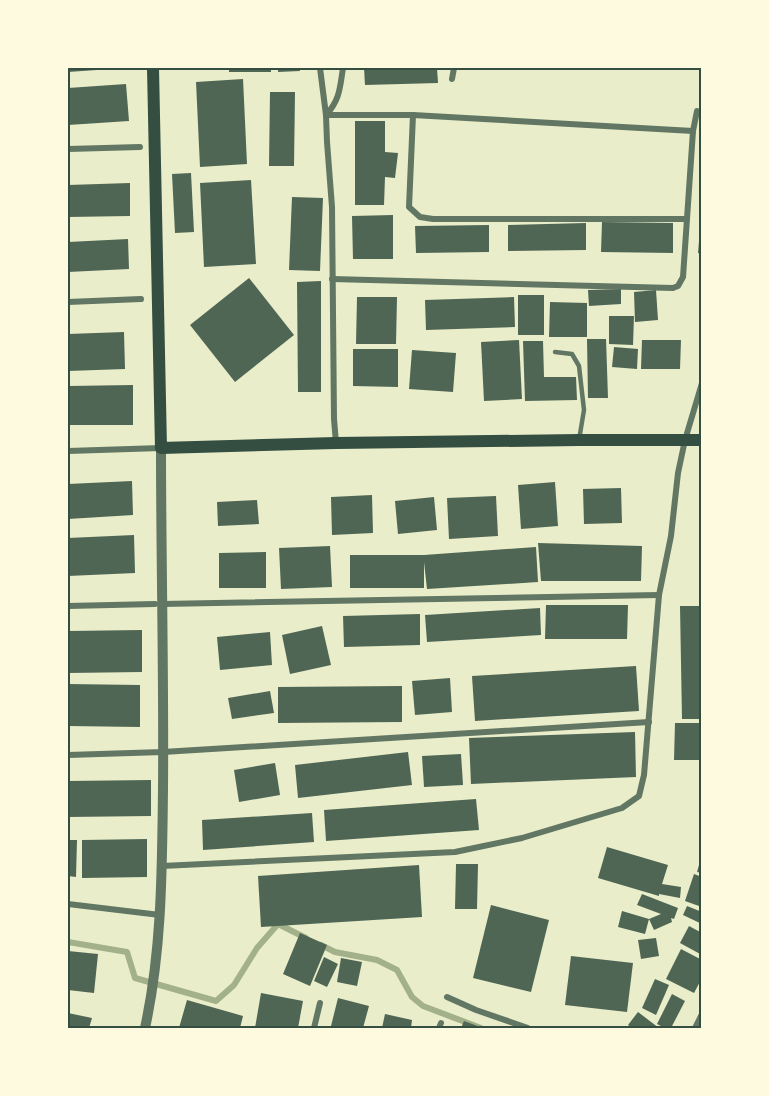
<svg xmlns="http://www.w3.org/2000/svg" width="769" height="1096" font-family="Karla,sans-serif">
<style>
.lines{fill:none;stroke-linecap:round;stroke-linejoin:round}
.stream{stroke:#a3b18a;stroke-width:6}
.building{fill:#4f6655}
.service{stroke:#617663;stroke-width:4.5}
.minor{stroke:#617663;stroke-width:6}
.tertiary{stroke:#617663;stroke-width:10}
.secondary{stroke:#344e41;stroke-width:12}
.neatline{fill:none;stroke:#344e41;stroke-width:2}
</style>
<rect width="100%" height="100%" fill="#e9edc9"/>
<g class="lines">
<g class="stream">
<path d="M68 942 127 952 135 978 216 1001 234 985 257 948 278 924 306 938"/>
<path d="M321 945 335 952 377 960 397 970 412 997 423 1006 481 1028"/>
</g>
</g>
<g class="building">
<path d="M68 68H111V69L68 72Z"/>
<rect x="229" y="68" width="42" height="4"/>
<path d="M278 68H300V71L278 72Z"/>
<path d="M364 68H437L438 83 365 85Z"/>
<path d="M243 79 247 164 200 167 196 82Z"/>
<path d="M126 84 129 121 68 125V88Z"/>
<path d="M270 92H295L294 166H269Z"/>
<path d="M355 121H385V152L398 153 395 178 385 177 384 205H355Z"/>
<path d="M191 173 194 232 175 233 172 174Z"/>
<path d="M251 180 256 264 204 267 200 183Z"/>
<path d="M130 183V216L68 217V185Z"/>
<path d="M292 197 323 198 320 271 289 270Z"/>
<path d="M393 215V259H353L352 216Z"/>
<path d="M602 222 673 223V253L601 252Z"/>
<path d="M586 223V250L508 251V225Z"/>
<path d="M489 225V252L416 253 415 226Z"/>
<path d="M700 230H702V254L698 253Z"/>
<path d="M128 239 129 269 68 272V242Z"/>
<path d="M249 278 294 335 235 382 190 325Z"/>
<path d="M321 281V392H298L297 282Z"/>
<path d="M621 289V304L589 306 588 290Z"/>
<path d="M656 290 658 320 635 322 634 292Z"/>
<rect x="518" y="295" width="26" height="40"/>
<path d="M357 297H397L396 344H356Z"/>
<path d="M514 297 515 327 426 330 425 300Z"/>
<path d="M550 302 587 303V337H549Z"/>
<path d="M609 316H634L633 345 609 344Z"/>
<path d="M124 332 125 369 68 371V334Z"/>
<path d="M587 339H606L608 398H588Z"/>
<path d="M519 340 522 399 484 401 481 342Z"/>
<path d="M642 340H681L680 369H641Z"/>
<path d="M523 341H543L544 377H576L577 400 525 401Z"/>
<path d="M614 347 638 349 637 369 612 367Z"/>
<path d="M353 349H398V387L353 386Z"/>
<path d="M412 350 456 353 453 392 409 389Z"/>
<path d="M133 385V425H68V386Z"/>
<path d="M132 481 133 515 68 519V484Z"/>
<path d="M555 482 558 526 521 529 518 485Z"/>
<path d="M621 488 622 523 584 524 583 489Z"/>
<path d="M372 495 373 533 332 535 331 497Z"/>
<path d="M496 496 498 536 449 539 447 498Z"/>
<path d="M434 497 437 530 398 534 395 501Z"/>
<path d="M257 500 259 524 218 526 217 502Z"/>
<path d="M134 535 135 573 68 576V538Z"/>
<path d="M538 543 642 546 641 581H541Z"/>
<path d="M330 546 332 587 281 589 279 548Z"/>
<path d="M536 547 538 582 427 589 424 562V588H350V555H424Z"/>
<path d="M266 552V588H219V553Z"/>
<path d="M546 605H628L627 639H545Z"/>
<path d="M680 606H702V719H682Z"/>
<path d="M540 608 541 635 427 642 425 615Z"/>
<path d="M420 614V645L344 647 343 616Z"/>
<path d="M322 626 331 665 290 674 282 635Z"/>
<path d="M142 630V672L68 673V631Z"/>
<path d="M270 632 272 665 220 670 217 637Z"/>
<path d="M636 666 639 711 475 721 472 676Z"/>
<path d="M450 678 452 712 415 715 412 681Z"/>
<path d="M68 684 140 685V727L68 726Z"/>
<path d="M402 686V722L278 723V687Z"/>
<path d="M270 691 274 713 232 719 228 698Z"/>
<path d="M675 723H702V760H674Z"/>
<path d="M635 732 636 777 471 784 469 738Z"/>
<path d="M408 752 412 785 298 798 295 765Z"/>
<path d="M461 754 463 785 424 787 422 756Z"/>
<path d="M275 763 280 795 239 802 234 770Z"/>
<path d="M151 780V816L68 817V781Z"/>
<path d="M476 799 479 830 326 841 324 810Z"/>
<path d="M312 813 314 842 203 850 202 820Z"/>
<path d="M147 839V877L82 878V840Z"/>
<path d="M68 840H77L76 877 68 876Z"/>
<path d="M607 847 668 865 662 884 681 887 680 898 659 894V896L598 878Z"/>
<path d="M701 858H702V873L697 872Z"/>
<path d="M456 864H478L477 909H455Z"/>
<path d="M419 865 422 917 261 927 258 876Z"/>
<path d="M694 874 702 877V899L699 906 685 901Z"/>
<path d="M642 894 678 908 674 919 671 918 672 922 654 930 649 919 661 914 637 905Z"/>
<path d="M491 905 549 920 531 992 473 978Z"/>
<path d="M687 906 702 912V924L683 915Z"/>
<path d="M622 911 649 919 645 934 618 927Z"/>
<path d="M689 926 702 933V955L680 943Z"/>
<path d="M300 933 327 945 310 986 283 974Z"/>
<path d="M656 938 659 956 641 959 638 940Z"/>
<path d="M681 949 702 960V978L694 993 666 979Z"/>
<path d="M68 951 98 954 94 993 68 990Z"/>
<path d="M571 956 633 963 627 1012 565 1005Z"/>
<path d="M324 957 338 964 327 987 314 981Z"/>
<path d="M341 958 362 962 357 986 337 982Z"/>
<path d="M655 979 669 985 656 1015 642 1008Z"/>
<path d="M261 993 303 1001 298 1028H255Z"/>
<path d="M672 994 685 1001 671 1028H665L657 1024Z"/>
<path d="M338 998 369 1006 363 1028H341L331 1026Z"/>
<path d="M187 1000 243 1016 240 1028H179Z"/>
<path d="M638 1012 659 1028H632L628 1025Z"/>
<path d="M68 1013 92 1018 89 1028H68Z"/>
<path d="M385 1014 412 1020 411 1028H382Z"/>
<path d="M464 1021 483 1028H461Z"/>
</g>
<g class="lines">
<path class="service" d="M555 352 572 354 579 366 584 410 579 440"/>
<g class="minor">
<path d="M320 68 326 115 327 142 332 207 334 419 336 443"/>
<path d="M452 79 454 68"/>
<path d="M326 115H413L693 131"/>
<path d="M326 115C340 100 340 87 343 68"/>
<path d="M413 115 409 207 420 217 433 219H687"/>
<path d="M68 149 140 147"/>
<path d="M332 279 673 288 678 286 683 277 693 131 697 111"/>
<path d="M68 302 141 299"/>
<path d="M68 451 161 448"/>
<path d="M162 604 659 595"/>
<path d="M68 606 155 604"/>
<path d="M68 755 163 752 649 722"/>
<path d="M162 866 455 852 522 838 622 808 639 796 644 775 659 595 671 536 678 473 685 440 702 383"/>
<path d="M68 904 160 915"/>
<path d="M447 997 476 1010 528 1028"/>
<path d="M314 1028 320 1003"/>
<path d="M439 1028 441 1023"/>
<path d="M695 1028 702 1014"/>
</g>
<path class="tertiary" d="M145 1028C162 950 162 869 163 789 164 675 161 561 161 448"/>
<path class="secondary" d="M153 68 161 448 336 443 579 440H702"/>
</g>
<rect width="769" height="1096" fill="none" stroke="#fefae0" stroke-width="138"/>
<rect x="69" y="69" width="631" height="958" class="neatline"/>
</svg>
